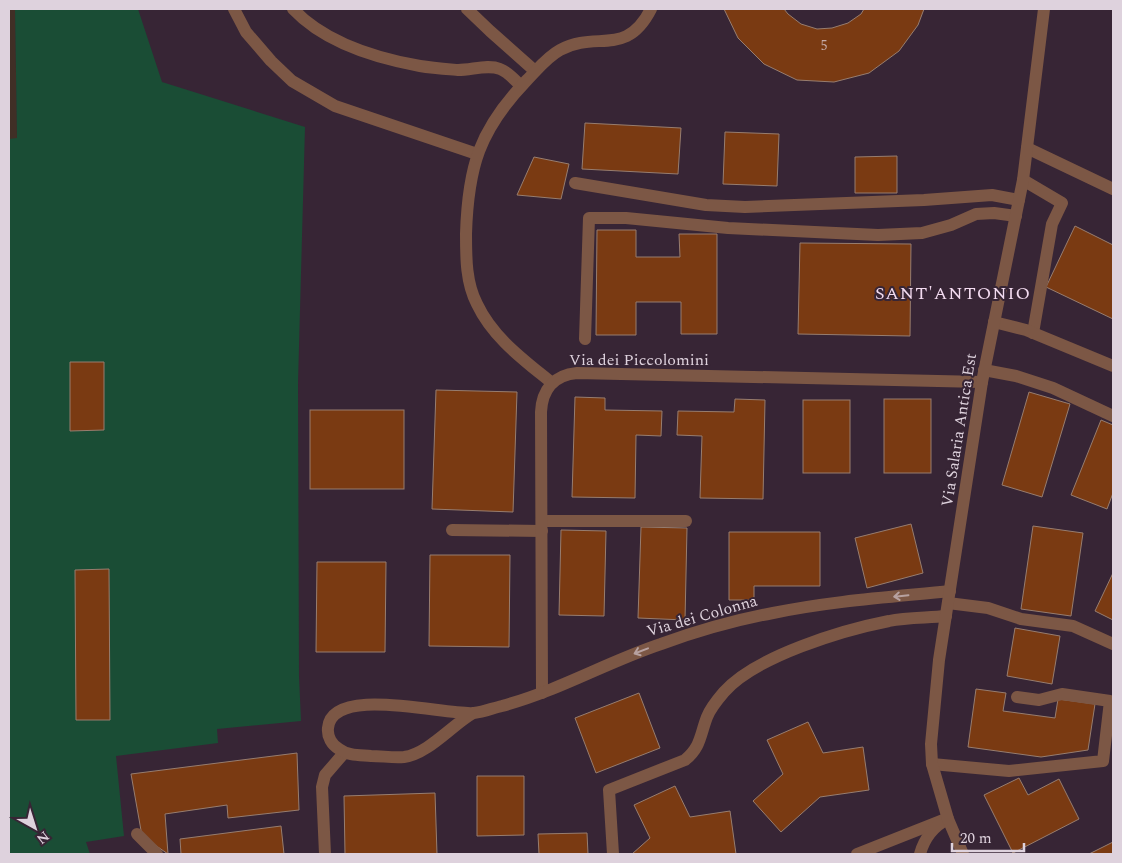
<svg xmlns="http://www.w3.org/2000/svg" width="1122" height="863" font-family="Spectral,serif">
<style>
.industrial{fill:#402f26}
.green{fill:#1a4d35}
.building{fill:#7a3a12;stroke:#977d6f}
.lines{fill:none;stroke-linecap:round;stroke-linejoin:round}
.service{stroke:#7c5745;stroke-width:12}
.minor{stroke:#7c5745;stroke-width:12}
.oneway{stroke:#b7a1a0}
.labels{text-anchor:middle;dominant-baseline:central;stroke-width:4;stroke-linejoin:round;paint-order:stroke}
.number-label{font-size:14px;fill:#c5acaa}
.street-label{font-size:16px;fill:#ded2dd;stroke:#372535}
.neighbourhood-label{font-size:18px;letter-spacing:1px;fill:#f3dbf0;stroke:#372535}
</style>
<rect width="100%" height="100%" fill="#372535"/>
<path class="industrial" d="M9 9H15L17 139H9Z"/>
<path class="green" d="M15 9H138L162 82 305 127 298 383 299 676 301 721 217 729 218 743 116 756 124 836 86 842 90 854H9V139L17 138Z"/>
<g class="building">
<path d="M724 9H784L788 14 801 24 817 29 832 28 848 23 861 14 864 9H924L918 25 899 51 869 73 834 82 797 80 764 64 738 38Z"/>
<path d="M585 123 681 128 678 174 582 169Z"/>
<path d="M725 132 779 134 777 186 723 184Z"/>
<path d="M897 156V193H855V157Z"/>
<path d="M534 157 569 164 561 199 517 195Z"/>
<path d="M1075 226 1113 245V319L1046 287Z"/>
<path d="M597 230H636V257H680L679 234H717V334H681V302H636V335H596Z"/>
<path d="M800 243 911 244 910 336 798 334Z"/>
<path d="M70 362H104V430L70 431Z"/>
<path d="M436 390 517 392 513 512 432 509Z"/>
<path d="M1029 392 1070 404 1042 497 1002 485Z"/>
<path d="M575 397 605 398V410L662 411 661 436 636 435 635 498 572 497Z"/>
<path d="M735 399 765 400 763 499 700 498 702 436 677 435 678 411 734 412Z"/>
<rect x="884" y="399" width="47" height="74"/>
<rect x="803" y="400" width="47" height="73"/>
<rect x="310" y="410" width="94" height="79"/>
<path d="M1101 420 1113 425V493L1107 509 1071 495Z"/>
<path d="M911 524 923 573 867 588 855 538Z"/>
<path d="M1033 526 1083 533 1071 616 1021 609Z"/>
<path d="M641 527 687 528 685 620 638 618Z"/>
<path d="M561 530 606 531 604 616 559 615Z"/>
<path d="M729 532H820V586H754V600H729Z"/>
<path d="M430 555H510L509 647 429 646Z"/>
<path d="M317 562H386L385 652H316Z"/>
<path d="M109 569 110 720H76L75 570Z"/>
<path d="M1113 573V620L1095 611Z"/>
<path d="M1015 628 1060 636 1052 684 1007 676Z"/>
<path d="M976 689 1006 693 1003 711 1055 718 1058 699 1095 704 1088 750 1041 757 968 747Z"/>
<path d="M639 693 660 748 596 773 575 718Z"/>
<path d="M808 722 823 753 863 747 869 790 820 797 781 832 753 801 783 774 767 740Z"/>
<path d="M297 753 299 810 228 818 227 805 165 814 168 854 142 836 131 774Z"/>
<path d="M477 776H524V835L477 836Z"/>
<path d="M1019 778 1028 795 1059 779 1079 819 1013 853 984 795Z"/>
<path d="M675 786 690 817 730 811 736 854H632L650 838 634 805Z"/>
<path d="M435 793 437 854H345L344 796Z"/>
<path d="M281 826 284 854H181L180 839Z"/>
<path d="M587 833 588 854H539L538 834Z"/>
<path d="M1113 842V854H1089Z"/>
</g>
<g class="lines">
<g class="service">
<path d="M234 9 246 32 271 61 292 81 335 106 477 154"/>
<path d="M293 9C325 43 375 58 420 66 432 68 446 69 458 70 472 70 488 64 500 69 508 72 515 80 521 86"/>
<path d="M467 9 490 31 535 71"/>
<path d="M1027 148 1113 189"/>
<path d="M1023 180 1062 203 1052 224 1033 333"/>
<path d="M575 183 706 205 745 207 924 200 992 195 1019 200"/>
<path d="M994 322 1026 330 1113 366"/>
<path d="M585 339 589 218H626L728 228 878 235 922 233 951 225 976 214 994 213 1016 216"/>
<path d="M984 370 1016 376 1053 388 1113 416"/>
<path d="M552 383C524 360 493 338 477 304 466 283 466 258 466 234 468 167 479 130 527 80 537 70 547 57 560 50 597 30 626 58 651 9"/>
<path d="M542 521H686"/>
<path d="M452 530 542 531"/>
<path d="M948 603 988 608 1021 619 1073 626 1113 644"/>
<path d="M932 764 1009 771 1103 761 1110 701 1062 694 1039 700 1017 697"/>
<path d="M325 854 322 787 325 775 344 753"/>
<path d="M613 854 609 790 685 760C701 747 700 735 707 717 710 709 718 699 724 692 756 656 843 630 889 621 907 617 928 618 946 616"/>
<path d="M857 854 943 820"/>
</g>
<g class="minor">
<path d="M542 693 541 412C542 390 554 375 577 373L982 382"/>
<path d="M473 713C452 725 428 754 404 757 393 758 382 756 371 756 360 755 348 756 339 749 332 745 327 737 328 728 332 684 447 716 474 713 484 712 493 708 502 706 558 691 607 662 661 644 697 631 735 620 773 613 831 601 891 597 950 591"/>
<path d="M137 834 157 854"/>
<path d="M920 854C924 839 934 826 948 819"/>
<path d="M963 854 948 819 932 764 931 744 939 660 982 382 1023 180 1044 9"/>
</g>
</g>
<defs><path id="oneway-shaft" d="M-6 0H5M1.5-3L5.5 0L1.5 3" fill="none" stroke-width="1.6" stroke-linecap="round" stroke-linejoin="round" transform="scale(1.25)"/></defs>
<g class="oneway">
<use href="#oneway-shaft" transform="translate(901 596) rotate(174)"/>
<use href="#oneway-shaft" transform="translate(641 651) rotate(159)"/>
</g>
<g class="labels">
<g class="number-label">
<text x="824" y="45">5</text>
</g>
<g class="street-label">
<text x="639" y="360">Via dei Piccolomini</text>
<text transform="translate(959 430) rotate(-81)">Via Salaria Antica Est</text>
<text transform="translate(702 616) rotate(-16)">Via dei Colonna</text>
</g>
<g class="neighbourhood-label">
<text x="953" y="293">SANT'ANTONIO</text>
</g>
</g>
<rect width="1122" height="863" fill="none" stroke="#ded2dd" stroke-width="20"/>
<g transform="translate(35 828) rotate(141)" stroke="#372535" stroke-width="4" paint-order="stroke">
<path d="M0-4L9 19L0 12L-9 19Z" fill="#ded2dd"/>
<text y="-8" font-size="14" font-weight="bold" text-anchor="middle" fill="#ded2dd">N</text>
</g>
<path d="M952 843v8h72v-8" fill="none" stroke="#ded2dd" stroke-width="2.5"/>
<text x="960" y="843" font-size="15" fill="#ded2dd" stroke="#372535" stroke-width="4" paint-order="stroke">20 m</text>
</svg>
